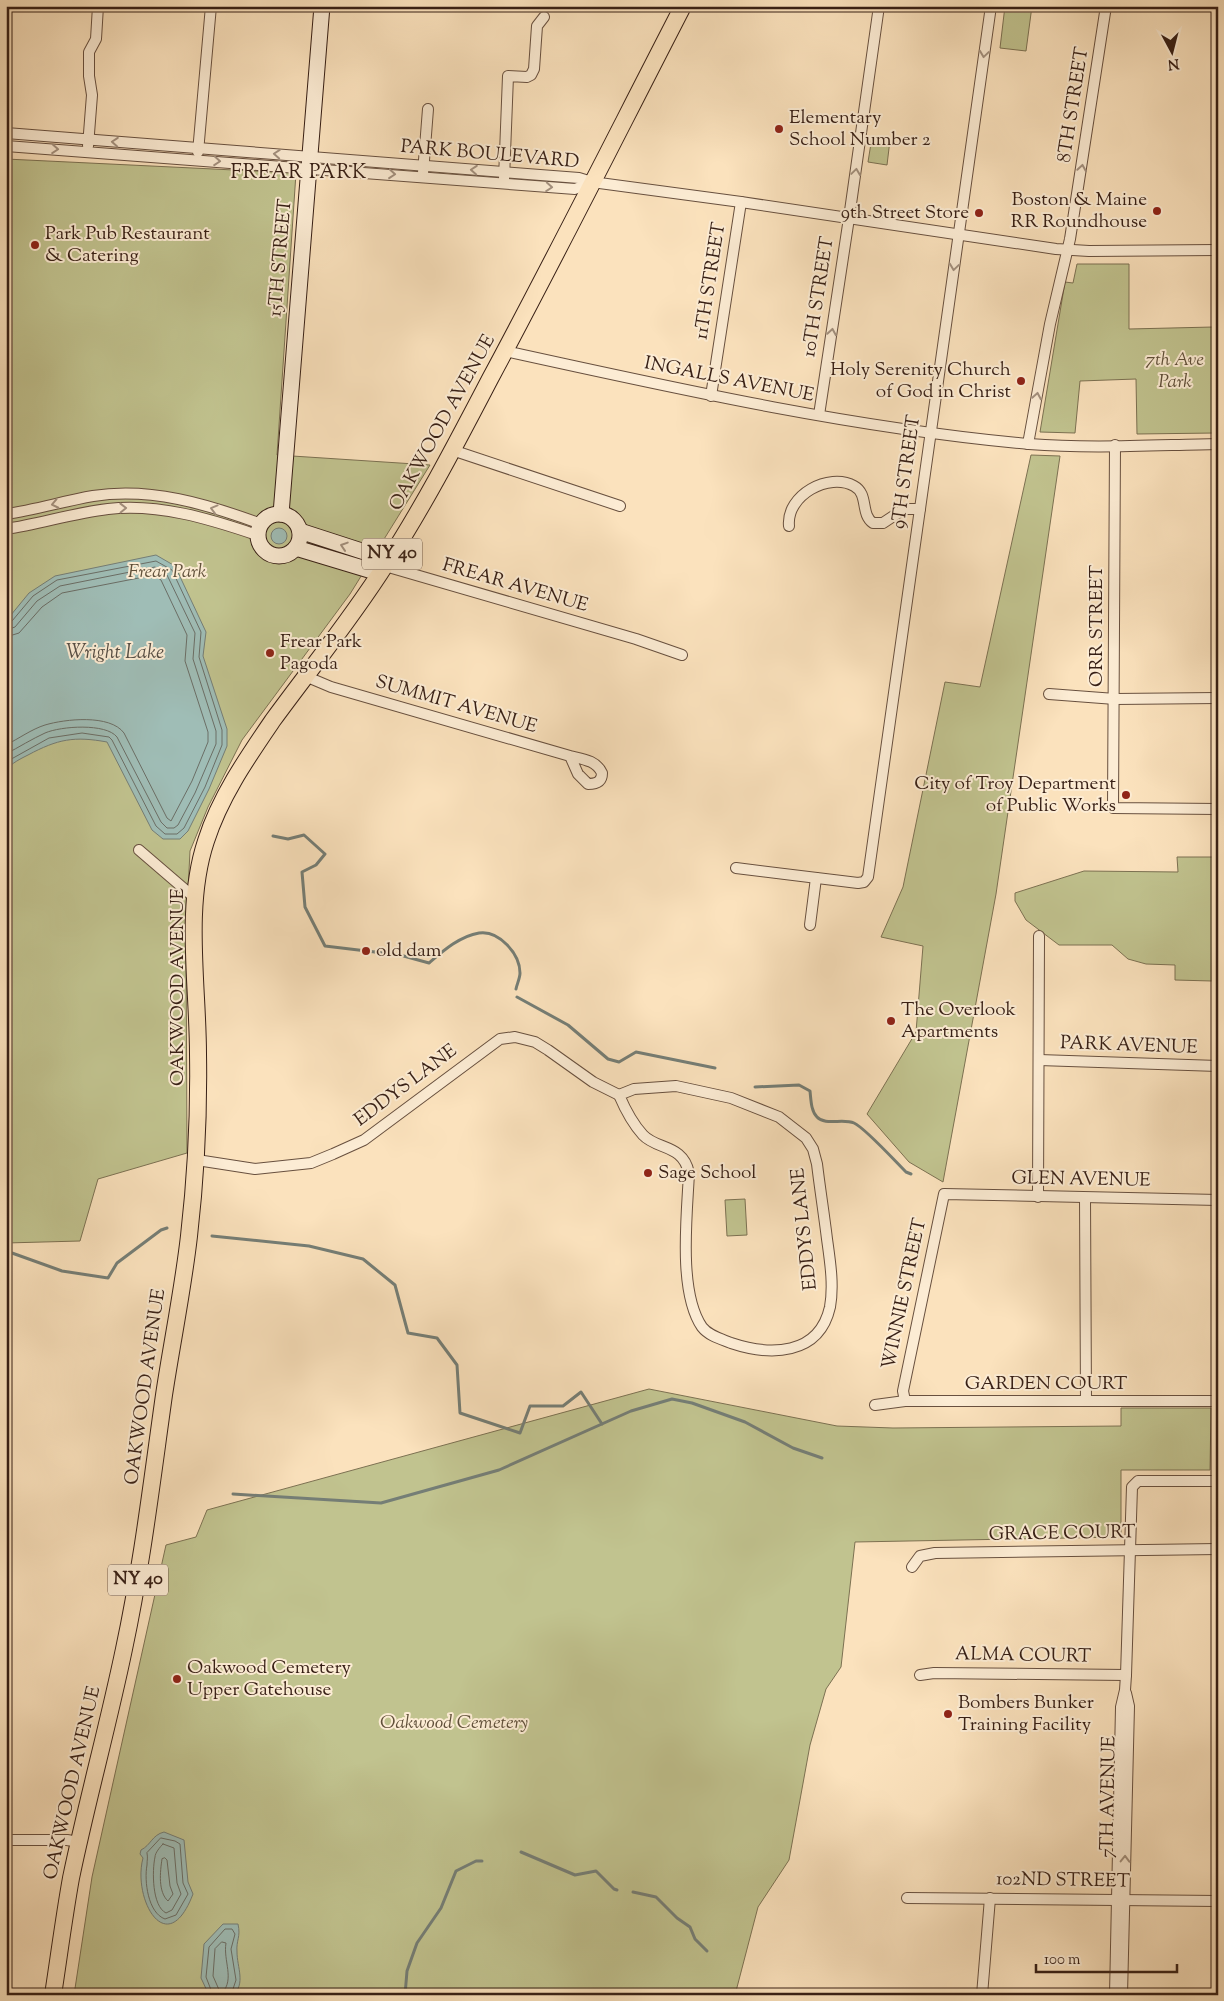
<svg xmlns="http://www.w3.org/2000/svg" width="1224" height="2001" font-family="'Sorts Mill Goudy',serif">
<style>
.green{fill:#c1c38f;stroke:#7c7152}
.water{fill:#9fbdb6;stroke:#757e76}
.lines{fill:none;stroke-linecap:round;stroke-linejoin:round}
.shore{stroke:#6b6e66;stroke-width:1}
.stream{stroke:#757e76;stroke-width:3}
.street-casing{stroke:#68503f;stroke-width:12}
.secondary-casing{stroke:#371f15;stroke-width:17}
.primary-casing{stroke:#371f15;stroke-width:18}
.street{stroke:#fcecd4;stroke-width:10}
.secondary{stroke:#fcecd4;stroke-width:15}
.primary{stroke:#fbe2bd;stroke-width:16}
.oneway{stroke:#a3907e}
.poi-dot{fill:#8f2418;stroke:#fcecd4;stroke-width:2}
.labels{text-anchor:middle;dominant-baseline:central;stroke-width:4;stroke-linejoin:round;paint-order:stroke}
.shield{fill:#fcecd4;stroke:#725c4e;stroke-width:1}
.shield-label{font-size:18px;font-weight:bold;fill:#371f15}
.street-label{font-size:19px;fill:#371f15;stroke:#fcecd4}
.poi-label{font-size:19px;fill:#371f15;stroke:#fcecd4;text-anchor:start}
.park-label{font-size:19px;font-style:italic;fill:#60503a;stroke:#fcecd4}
.neighbourhood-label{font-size:20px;letter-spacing:1px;fill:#371f15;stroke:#fcecd4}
.water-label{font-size:20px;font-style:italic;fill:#564e45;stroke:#fcecd4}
</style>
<rect width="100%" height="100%" fill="#fbe2bd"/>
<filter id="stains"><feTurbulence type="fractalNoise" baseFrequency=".004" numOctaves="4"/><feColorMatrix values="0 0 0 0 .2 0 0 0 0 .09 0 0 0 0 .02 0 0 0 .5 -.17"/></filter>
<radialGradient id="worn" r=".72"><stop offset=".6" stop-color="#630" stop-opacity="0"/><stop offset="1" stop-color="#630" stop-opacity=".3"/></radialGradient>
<g class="green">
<path d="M1005 6H1032L1026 51 1000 48Z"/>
<path d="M872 137 890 140 887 165 868 162Z"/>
<path d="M6 159 296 173 277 455 430 465 350 594 242 740 208 807 190 851 186 931 187 1153 98 1179 80 1241 6 1243Z"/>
<path d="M1077 264H1129V329L1213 327 1215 433 1137 434 1136 379 1080 381 1075 433 1040 432 1065 282 1073 283Z"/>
<path d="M1031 455 1060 456 996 894 943 1182 909 1162 867 1114 916 1032 923 946 881 937 903 887 945 682 980 687Z"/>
<path d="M1177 857H1213L1212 981 1175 980V965L1146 964 1128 959 1112 945H1059L1026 920 1015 901V893L1084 871 1178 872Z"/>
<path d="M745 1199 747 1235 727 1236 725 1200Z"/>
<path d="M649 1389 837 1426 893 1428 1121 1426V1408H1211L1210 1470H1121V1537L855 1542 841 1667 826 1689 810 1745 789 1860 758 1907 735 1995H74L92 1877 166 1545 196 1537 207 1510Z"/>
</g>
<g class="water">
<circle cx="279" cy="536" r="8"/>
<path d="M156 555 175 566 206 632 203 656 227 729V746L209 789 188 831 180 839H163L152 830 107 742C74 736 58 739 28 755 20 759 12 763 6 770V621L29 593 55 576Z"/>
<path d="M164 1832 184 1840 188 1882 193 1894C167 1962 132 1899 143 1858L140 1854 141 1850C151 1845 152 1835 164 1832Z"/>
<path d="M223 1924H238C241 1937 236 1940 237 1952 237 1967 246 1984 233 1995H209L201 1978 204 1944Z"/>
</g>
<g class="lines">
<g class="shore">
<path d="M6 623 12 621 33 596 57 580 156 561 172 570 201 632 199 657 222 730V745L205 787 184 828 177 834H165L156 826 112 740 109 737 82 733 49 738 6 762"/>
<path d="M6 630 15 627 37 601 60 586 155 567 167 575 195 633 193 659 216 731V744L195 793 178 825 174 828H167L161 822 117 737C106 723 61 726 45 733 32 739 19 747 6 754"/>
<path d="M6 637 19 633 42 607 62 593 154 575 161 580 187 635 185 661 208 732V742L192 781 171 821 167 818 124 733C110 714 65 719 45 725 32 729 18 739 6 745"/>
<path d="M161 1838 175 1841 180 1844 183 1883 188 1894 176 1915 165 1919C148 1913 144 1881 147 1865 147 1860 148 1858 147 1853Z"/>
<path d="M163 1844 174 1848 177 1883 181 1894 172 1910 166 1913C152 1906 152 1871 155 1857 155 1853 160 1847 163 1844Z"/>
<path d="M165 1858 167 1860 170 1886 173 1894 168 1901C158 1892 160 1872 162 1859Z"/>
<path d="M222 1942 226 1943C223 1961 235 1979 222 1993L220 1992 213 1976 215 1949Z"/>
<path d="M213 1995 206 1977 209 1947 225 1929H232L235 1934 231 1949 236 1980 231 1995"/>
</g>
<g class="stream">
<path d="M273 836 288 839 304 835 325 854 316 865 302 872 305 907 325 946 400 955 429 963C443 951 460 936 479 933 499 930 520 954 520 973 520 978 517 984 516 989"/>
<path d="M517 997 568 1025 608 1059 619 1062 636 1052 715 1068"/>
<path d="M755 1087 799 1085 810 1091C811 1100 811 1111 817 1117 825 1126 843 1118 854 1123 865 1128 895 1161 906 1172L911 1174"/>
<path d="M212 1236 309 1246 363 1259 395 1285 408 1333 437 1338 457 1365 460 1413 520 1433 530 1406H563L581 1392 602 1424"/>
<path d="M12 1253 62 1271 108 1278 117 1263 161 1230 167 1228"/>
<path d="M233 1494 381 1503 499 1470 631 1411 672 1399 692 1403 745 1422 793 1448 822 1458"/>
<path d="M521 1852 575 1875 596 1871 614 1889 617 1890"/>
<path d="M633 1892 656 1897 677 1918 690 1927 695 1939 707 1951"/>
<path d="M405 1995 407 1971 417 1943 441 1908 456 1871 476 1861H482"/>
</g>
<defs>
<g id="street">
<path d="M6 133 579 178 592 182 741 202 1056 249 1089 251 1218 250"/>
<path d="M6 146 575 189 592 182"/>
<path d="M88 146 92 95 89 76V52L96 39 98 6"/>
<path d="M198 152 211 6"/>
<path d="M423 173 428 109"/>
<path d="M504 179 508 76 527 77 531 75 534 69 537 26 544 17"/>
<path d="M505 351C678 389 852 428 1029 444 1091 449 1156 445 1218 444"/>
<path d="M711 396 741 202"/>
<path d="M819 415 849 218 879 6"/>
<path d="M1028 444 1050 324 1070 239 1106 6"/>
<path d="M1115 445 1113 808 1218 809"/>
<path d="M452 450 620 506"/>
<path d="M6 514C35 510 64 501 93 496 151 487 207 504 261 524"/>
<path d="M789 526C786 495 829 472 854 486 869 494 860 514 873 523H883L904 509H920"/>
<path d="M6 529C40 524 73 513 108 509 158 503 210 519 257 535"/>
<path d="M385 566 636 639 682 655"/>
<path d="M305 676 331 687 570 756 578 774 588 784C596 784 602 782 602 773 596 760 582 759 570 756"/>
<path d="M1049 694 1115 699 1218 698"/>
<path d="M139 850 196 899"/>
<path d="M736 868 858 883 864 882 868 877 991 6"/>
<path d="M810 925 816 878"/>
<path d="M1039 1060 1218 1066"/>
<path d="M676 1086 731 1098 779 1117 806 1138 813 1149 817 1164C820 1189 824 1214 827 1239 830 1261 834 1285 830 1307 819 1356 770 1356 731 1343 721 1339 709 1336 702 1327 678 1292 687 1215 689 1173 683 1144 657 1150 643 1135 632 1123 625 1109 619 1095L634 1089Z"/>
<path d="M197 1160 255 1169 311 1163 333 1154 364 1140 500 1039 515 1037 535 1042 548 1050 593 1082 619 1095"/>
<path d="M1038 1197 1039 936"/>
<path d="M1085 1198 1086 1401"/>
<path d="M905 1401 903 1391 944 1194 1218 1200"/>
<path d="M875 1405 905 1401H1218"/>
<path d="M912 1567 920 1556 935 1553 1218 1549"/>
<path d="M920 1675 934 1673 1126 1675"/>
<path d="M6 1840H67L79 1842"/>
<path d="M907 1898 1218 1901"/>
<path d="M982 1995 990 1898"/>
<path d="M1115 1995 1121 1707 1125 1690 1126 1675 1132 1487 1138 1481H1218"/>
<path d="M1122 1995 1129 1706 1126 1693"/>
</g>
<g id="secondary">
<circle cx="279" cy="535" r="21"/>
<path d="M281 514 322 6"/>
<path d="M296 548 369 570 385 566 377 556 300 531"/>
</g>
<path id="primary" d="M53 1995C59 1956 64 1917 71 1878 87 1801 108 1726 124 1649 142 1565 152 1480 164 1395 172 1342 183 1289 189 1236 196 1175 199 1115 198 1054 198 986 184 907 206 841 220 797 247 758 273 720 311 668 352 618 386 564 425 504 458 440 491 377 557 254 619 130 683 6"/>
</defs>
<use href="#street" class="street-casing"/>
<use href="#secondary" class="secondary-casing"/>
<use href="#primary" class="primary-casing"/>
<use href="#street" class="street"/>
<use href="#secondary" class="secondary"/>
<use href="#primary" class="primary"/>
</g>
<defs><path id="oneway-chevron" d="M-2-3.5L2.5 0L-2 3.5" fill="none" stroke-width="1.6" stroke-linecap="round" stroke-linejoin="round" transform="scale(1.25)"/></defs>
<g class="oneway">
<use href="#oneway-chevron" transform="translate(984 54) rotate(98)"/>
<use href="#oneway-chevron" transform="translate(115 142) rotate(-176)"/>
<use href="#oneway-chevron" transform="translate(55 149) rotate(4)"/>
<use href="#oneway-chevron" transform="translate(277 154) rotate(-176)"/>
<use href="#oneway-chevron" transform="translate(217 161) rotate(4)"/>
<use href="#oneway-chevron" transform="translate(1082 168) rotate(-81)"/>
<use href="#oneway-chevron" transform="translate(474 170) rotate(-176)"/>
<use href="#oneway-chevron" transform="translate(856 172) rotate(-82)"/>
<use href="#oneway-chevron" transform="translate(392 174) rotate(5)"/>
<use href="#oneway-chevron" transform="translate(549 187) rotate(4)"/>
<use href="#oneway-chevron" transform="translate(954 267) rotate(98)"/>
<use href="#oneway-chevron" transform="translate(832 332) rotate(-81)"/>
<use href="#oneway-chevron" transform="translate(1037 396) rotate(-80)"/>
<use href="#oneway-chevron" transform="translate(55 504) rotate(168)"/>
<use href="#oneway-chevron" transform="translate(123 508) rotate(-1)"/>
<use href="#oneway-chevron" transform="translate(214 509) rotate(-165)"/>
<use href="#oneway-chevron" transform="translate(344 546) rotate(-162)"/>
<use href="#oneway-chevron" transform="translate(1125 1859) rotate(-89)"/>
</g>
<g class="poi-dot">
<circle cx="779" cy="129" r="5"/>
<circle cx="1157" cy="211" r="5"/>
<circle cx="979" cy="213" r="5"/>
<circle cx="35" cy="245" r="5"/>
<circle cx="1021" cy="381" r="5"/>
<circle cx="270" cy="653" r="5"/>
<circle cx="1126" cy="795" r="5"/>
<circle cx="366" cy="951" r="5"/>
<circle cx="891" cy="1021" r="5"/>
<circle cx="648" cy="1173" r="5"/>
<circle cx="177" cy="1679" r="5"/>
<circle cx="948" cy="1714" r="5"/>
</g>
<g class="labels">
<g class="shield">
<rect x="362" y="538.5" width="60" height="31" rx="4"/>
<rect x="108" y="1564.5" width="60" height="31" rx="4"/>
</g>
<g class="shield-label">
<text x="392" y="554">NY 40</text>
<text x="138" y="1580">NY 40</text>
</g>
<g class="street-label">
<text transform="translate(1074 105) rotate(-81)">8TH STREET</text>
<text transform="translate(490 155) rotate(5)">PARK BOULEVARD</text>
<text transform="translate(281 258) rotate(-85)">15TH STREET</text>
<text transform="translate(711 281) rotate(-81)">11TH STREET</text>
<text transform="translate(819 297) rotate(-81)">10TH STREET</text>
<text transform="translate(729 380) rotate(11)">INGALLS AVENUE</text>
<text transform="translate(443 423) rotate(-61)">OAKWOOD AVENUE</text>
<text transform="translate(907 472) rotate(-82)">9TH STREET</text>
<text transform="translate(515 586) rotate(16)">FREAR AVENUE</text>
<text transform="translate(1097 626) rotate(-90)">ORR STREET</text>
<text transform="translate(456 705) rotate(16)">SUMMIT AVENUE</text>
<text transform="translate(178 987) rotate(-90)">OAKWOOD AVENUE</text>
<text transform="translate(1129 1046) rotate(2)">PARK AVENUE</text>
<text transform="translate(406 1086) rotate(-37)">EDDYS LANE</text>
<text transform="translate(1081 1180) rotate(1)">GLEN AVENUE</text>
<text transform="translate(805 1229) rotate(-96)">EDDYS LANE</text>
<text transform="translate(905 1294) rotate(-78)">WINNIE STREET</text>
<text x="1046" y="1384">GARDEN COURT</text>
<text transform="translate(146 1387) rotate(-82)">OAKWOOD AVENUE</text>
<text transform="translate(1062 1534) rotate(-1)">GRACE COURT</text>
<text transform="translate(1023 1656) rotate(1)">ALMA COURT</text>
<text transform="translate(73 1783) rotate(-77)">OAKWOOD AVENUE</text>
<text transform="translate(1109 1797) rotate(-89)">7TH AVENUE</text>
<text transform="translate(1063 1881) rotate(1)">102ND STREET</text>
</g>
<g class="poi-label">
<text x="789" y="118">Elementary<tspan x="789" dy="22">School Number 2</tspan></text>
<text x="1147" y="200" text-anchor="end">Boston &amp; Maine<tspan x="1147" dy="22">RR Roundhouse</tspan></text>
<text x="969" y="213" text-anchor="end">9th Street Store</text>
<text x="45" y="234">Park Pub Restaurant<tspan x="45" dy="22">&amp; Catering</tspan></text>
<text x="1011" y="370" text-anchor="end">Holy Serenity Church<tspan x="1011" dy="22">of God in Christ</tspan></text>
<text x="280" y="642">Frear Park<tspan x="280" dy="22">Pagoda</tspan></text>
<text x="1116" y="784" text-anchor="end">City of Troy Department<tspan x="1116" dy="22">of Public Works</tspan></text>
<text x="376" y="951">old dam</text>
<text x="901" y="1010">The Overlook<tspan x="901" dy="22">Apartments</tspan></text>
<text x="658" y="1173">Sage School</text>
<text x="187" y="1668">Oakwood Cemetery<tspan x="187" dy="22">Upper Gatehouse</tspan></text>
<text x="958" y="1703">Bombers Bunker<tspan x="958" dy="22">Training Facility</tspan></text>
</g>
<g class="park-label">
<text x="1175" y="360">7th Ave<tspan x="1175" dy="22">Park</tspan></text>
<text x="167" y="572">Frear Park</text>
<text x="454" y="1723">Oakwood Cemetery</text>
</g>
<g class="neighbourhood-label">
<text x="299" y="173">FREAR PARK</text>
</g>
<g class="water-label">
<text x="115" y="653">Wright Lake</text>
</g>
</g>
<rect width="1224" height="2001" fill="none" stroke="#fbe2bd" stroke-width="25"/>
<rect x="8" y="8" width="1209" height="1986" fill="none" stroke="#371f15" stroke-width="2.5"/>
<rect x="12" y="12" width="1199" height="1976" fill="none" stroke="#371f15"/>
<g transform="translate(1172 52) rotate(173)" stroke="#fcecd4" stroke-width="4" paint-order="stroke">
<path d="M0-4L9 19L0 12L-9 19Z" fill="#371f15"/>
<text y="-8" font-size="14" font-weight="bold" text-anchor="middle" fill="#371f15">N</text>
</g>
<path d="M1036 1964v8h141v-8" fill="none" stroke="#371f15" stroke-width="2.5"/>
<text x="1044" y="1964" font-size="15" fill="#371f15" stroke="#fcecd4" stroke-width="4" paint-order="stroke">100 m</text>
<rect width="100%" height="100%" filter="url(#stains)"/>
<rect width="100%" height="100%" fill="url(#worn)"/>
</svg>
